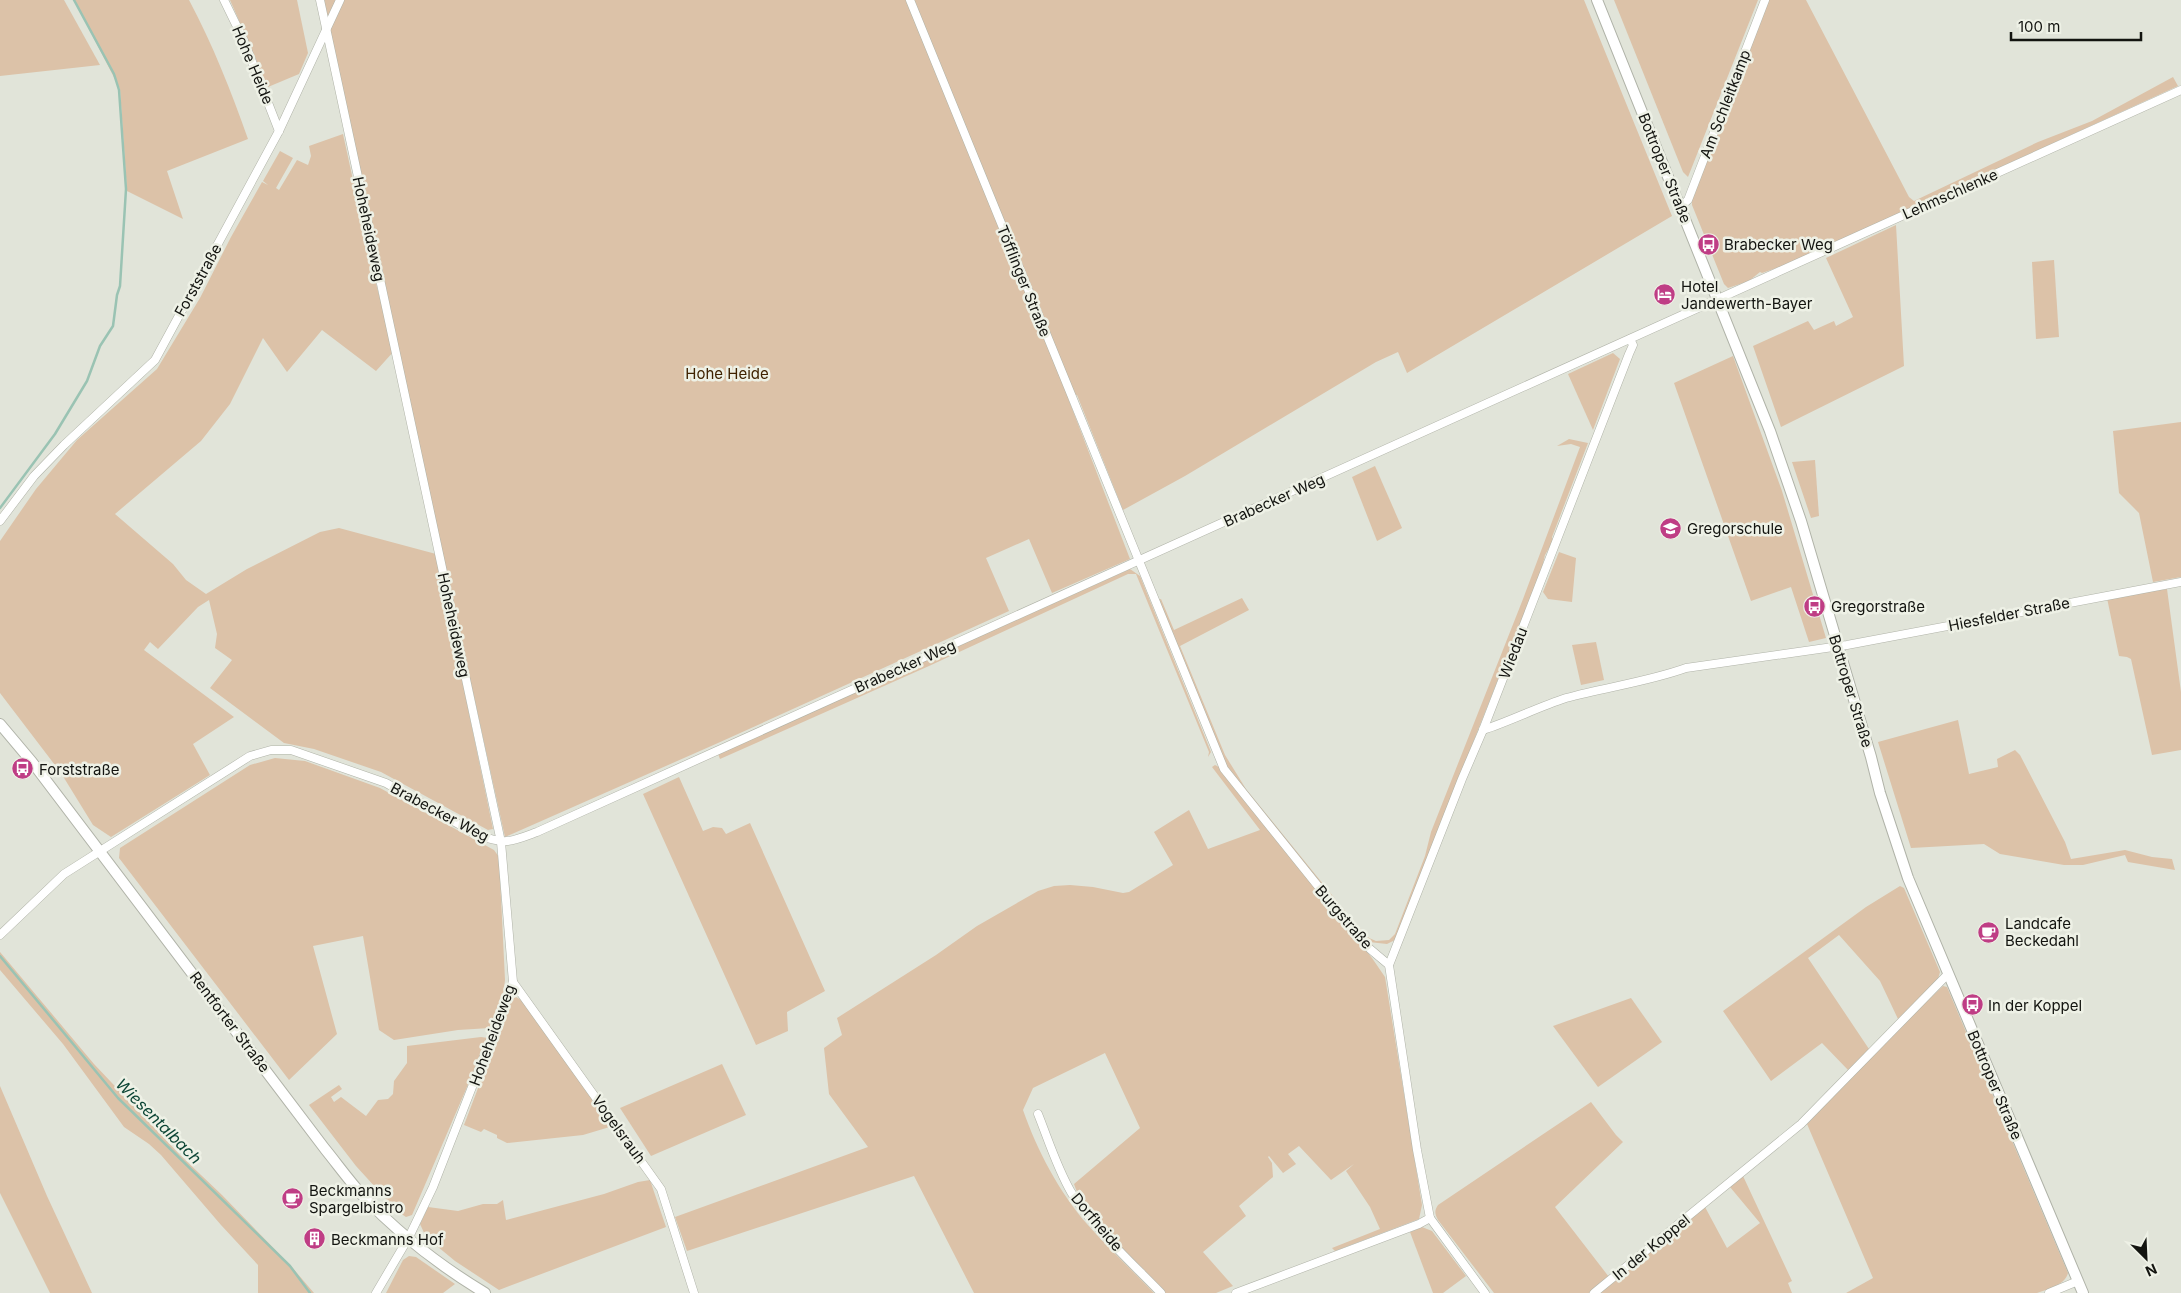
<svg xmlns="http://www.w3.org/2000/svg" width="2181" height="1293" font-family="Inter,sans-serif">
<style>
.green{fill:#dcc2a8}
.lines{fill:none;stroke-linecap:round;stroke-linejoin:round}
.stream{stroke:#9ac3b3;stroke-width:2.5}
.minor-casing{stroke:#b0b3a8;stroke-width:9}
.secondary-casing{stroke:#b0b3a8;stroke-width:12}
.minor{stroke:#fff;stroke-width:8}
.secondary{stroke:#fff;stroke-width:10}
.labels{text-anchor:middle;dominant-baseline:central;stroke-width:5;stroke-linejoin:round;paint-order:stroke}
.street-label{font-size:15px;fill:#131410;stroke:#eef1e6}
.poi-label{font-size:15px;fill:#131410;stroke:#eef1e6;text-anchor:start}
.park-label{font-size:15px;fill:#3f2200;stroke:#eef1e6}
.water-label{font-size:16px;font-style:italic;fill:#0c4535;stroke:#eef1e6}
</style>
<rect width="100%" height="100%" fill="#e1e4d9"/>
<g class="green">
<path d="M0 0H64L100 65 0 76Z"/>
<path d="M74 0H189C213 45 231 91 248 139L167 171 183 219 127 191 120 89Z"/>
<path d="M230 0H297L308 53 299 74 268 87Z"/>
<path d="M320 0H1584L1672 216 1407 373 1398 352 1376 362 1185 476 1123 510 1077 395 1068 398 1130 559 1052 593 1029 539 986 558 1009 611 718 743 505 837Z"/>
<path d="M1614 0H1758L1688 177 1683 172Z"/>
<path d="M1769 0H1806L1896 172 1909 197 1914 201 2038 142 2092 121 2173 77 2178 86 1791 263 1762 273 1760 272 1749 281 1728 288 1724 284 1692 205V199Z"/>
<path d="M343 134 374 276 394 351 376 371 322 330 287 372 263 338 230 404 201 441 115 514 173 564 186 580 206 594 247 569 320 532 339 528 436 554 493 829 488 830 381 772 314 749 284 743 210 688 232 660 215 648 217 634 209 600 198 607 158 649 150 642 144 650 234 717 193 744 210 775 111 837 93 825 61 773 0 693V541L36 489 77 440 157 369 200 298 231 237 262 182 268 185 263 181 280 151 293 158 276 188 279 190 297 160 308 165 311 156 309 146Z"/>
<path d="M1896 225 1904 366 1781 427 1753 346 1808 321 1814 330 1834 321 1836 326 1853 317 1826 258Z"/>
<path d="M2054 260 2059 337 2036 339 2032 262Z"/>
<path d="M1613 353 1620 359 1593 430 1568 374Z"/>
<path d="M1733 356 1782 491 1826 638 1809 642 1791 587 1751 601 1674 383Z"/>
<path d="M2181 422V577L2153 582 2139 513 2119 493 2113 431Z"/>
<path d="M1569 439 1588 443 1552 537 1553 541 1545 555 1542 568 1395 940 1387 944 1369 942 1228 770 1157 600 1161 599 1174 630 1242 598 1249 610 1180 646 1225 755 1246 789 1349 916 1369 938 1376 941 1389 940 1395 934 1425 856 1431 832 1523 599 1580 447 1571 444 1557 446Z"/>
<path d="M1815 460 1819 516 1811 518 1792 462Z"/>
<path d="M1375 466 1402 528 1377 541 1352 477Z"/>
<path d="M1559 552 1576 558 1572 602 1548 599 1543 592Z"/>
<path d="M1130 569 1140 576 1211 752 1208 757 1209 752 1136 574H1128L929 666 720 759 718 754Z"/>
<path d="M2167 589 2181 692V750L2152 755 2131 659 2127 657 2119 656 2107 598Z"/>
<path d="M1596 642 1604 680 1581 685 1572 645Z"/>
<path d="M1958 720 1969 774 1998 767 1997 759 2015 750 2020 755 2065 842 2071 859 2125 850 2152 857 2172 859 2175 870 2128 862 2125 855 2083 865H2064L2000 854 1984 844 1911 848 1878 742Z"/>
<path d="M275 758 305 761 380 788 494 850 499 857 505 980C503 996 501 1015 490 1028L458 1030 394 1040 379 1030 363 936 313 946 337 1034 289 1080 119 858 120 848 250 765Z"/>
<path d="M1215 765 1219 767 1229 782 1372 958 1385 977 1422 1205 1419 1219 1335 1251 1332 1248 1380 1229 1370 1207 1346 1171 1354 1164 1331 1180 1299 1146 1288 1154 1296 1164 1283 1173 1269 1156 1268 1157 1272 1163 1273 1177 1239 1206 1246 1216 1203 1252 1233 1286 1216 1293H1165C1143 1269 1082 1213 1074 1184L1140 1128 1105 1053 1033 1088 1023 1110C1037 1150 1059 1192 1087 1224 1108 1248 1132 1270 1154 1293H974L914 1176 687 1251 675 1217 868 1147 829 1094 824 1048 842 1035 837 1018 936 955 977 926 1038 891 1054 886 1070 885 1093 887 1123 893 1129 892 1173 865 1154 832 1189 810 1208 849 1260 830 1212 767Z"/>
<path d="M679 777 703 831 713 827 722 828 726 834 750 823 825 991 787 1012 788 1031 756 1045 643 794Z"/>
<path d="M1900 886 1904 888 1940 972 1938 979 1898 1019 1880 981 1839 935 1808 958 1869 1049 1849 1071 1822 1043 1771 1081 1723 1011 1866 907Z"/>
<path d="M0 952 94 1064 180 1155 222 1195 291 1266 314 1293H258V1265L221 1225 161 1155 149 1144 124 1127 63 1044 0 970Z"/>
<path d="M1943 986 1947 987 2068 1273C2065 1285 2048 1289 2037 1293H1846L1873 1278 1807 1124 1905 1022Z"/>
<path d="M516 997 523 1001 613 1126 583 1135 507 1143 497 1138V1135L484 1129 481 1132 464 1125 512 999Z"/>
<path d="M1631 998 1662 1042 1598 1087 1553 1026Z"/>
<path d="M481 1037 488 1038 412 1215 406 1217 397 1211 356 1166 309 1105 339 1085 342 1089 331 1097 334 1102 341 1097 366 1116 378 1100 388 1099 393 1094 394 1081 407 1063V1046Z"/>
<path d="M722 1064 746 1115 651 1156 620 1108Z"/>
<path d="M0 1086 47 1196 92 1293H50L0 1193Z"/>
<path d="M1591 1102 1616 1135 1623 1142 1555 1207 1609 1277 1589 1293H1494L1438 1220C1435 1214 1434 1211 1438 1205Z"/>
<path d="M1743 1176 1792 1281 1788 1283 1792 1293H1599L1705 1207 1727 1248 1760 1223 1730 1187Z"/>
<path d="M650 1180 666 1227 499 1290 455 1261 426 1237 420 1224 428 1207 458 1211 483 1204H497L503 1200 506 1220 604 1194 638 1182Z"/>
<path d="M1422 1227 1432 1231 1466 1276 1443 1293H1433L1410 1232Z"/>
<path d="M409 1256 416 1257 455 1284 443 1293H386L403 1260Z"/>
</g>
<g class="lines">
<g class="stream">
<path d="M0 508 55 434 87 381 100 346 113 326 117 295 120 286 126 189 119 90 114 74 74 0"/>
<path d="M0 956 118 1098 290 1266 310 1293"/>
</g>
<defs>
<g id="minor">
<path d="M224 0 244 41 279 131"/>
<path d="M320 0 501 842 513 982 433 1187 409 1237 376 1293"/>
<path d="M910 0 1224 769 1342 916 1370 949 1389 965 1417 1150 1430 1218 1485 1293"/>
<path d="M1681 206 1688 200 1765 0"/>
<path d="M0 521 34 476 64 445 155 360 279 131 340 0"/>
<path d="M1483 730C1511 721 1538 707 1566 698 1606 687 1647 682 1686 668L1847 645 2181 582"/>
<path d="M0 935 64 874 250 756 271 750H291L386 783 478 835C506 845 510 842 537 832L2181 90"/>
<path d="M1389 965 1462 779 1483 730 1629 354 1633 345 1630 339"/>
<path d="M513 982 661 1189 694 1293"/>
<path d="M1038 1114C1048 1139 1057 1168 1071 1192 1095 1230 1130 1261 1161 1293"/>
<path d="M1236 1293 1419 1224 1430 1218"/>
<path d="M1594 1293 1801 1124 1948 974"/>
<path d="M2049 1293 2078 1281"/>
</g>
<g id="secondary">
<path d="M1597 0 1770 431 1801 521 1871 757 1880 793 1908 878 2083 1293"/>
<path d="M0 724 32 762 325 1149C338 1165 350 1182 364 1197 399 1234 442 1267 485 1293"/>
</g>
</defs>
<use href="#minor" class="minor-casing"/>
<use href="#secondary" class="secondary-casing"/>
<use href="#minor" class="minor"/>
<use href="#secondary" class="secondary"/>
</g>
<defs>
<symbol id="bus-disc" viewBox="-11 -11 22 22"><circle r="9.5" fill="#bf3d85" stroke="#eef1e6"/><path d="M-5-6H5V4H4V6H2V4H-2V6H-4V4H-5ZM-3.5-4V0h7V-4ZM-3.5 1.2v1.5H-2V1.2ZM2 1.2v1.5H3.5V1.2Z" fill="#fff"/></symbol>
<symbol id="hotel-disc" viewBox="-11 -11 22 22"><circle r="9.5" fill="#bf3d85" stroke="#eef1e6"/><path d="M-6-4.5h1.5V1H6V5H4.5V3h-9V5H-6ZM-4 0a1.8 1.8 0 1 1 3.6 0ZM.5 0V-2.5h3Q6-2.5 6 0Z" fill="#fff"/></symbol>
<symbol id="school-disc" viewBox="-11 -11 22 22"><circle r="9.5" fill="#bf3d85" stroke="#eef1e6"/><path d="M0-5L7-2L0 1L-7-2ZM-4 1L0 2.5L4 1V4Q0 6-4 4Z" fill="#fff"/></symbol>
<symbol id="cafe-disc" viewBox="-11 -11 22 22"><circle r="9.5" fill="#bf3d85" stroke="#eef1e6"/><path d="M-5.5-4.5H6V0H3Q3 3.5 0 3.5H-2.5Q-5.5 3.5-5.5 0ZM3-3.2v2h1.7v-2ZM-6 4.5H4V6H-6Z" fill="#fff"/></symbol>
<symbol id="building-disc" viewBox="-11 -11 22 22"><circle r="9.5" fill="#bf3d85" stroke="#eef1e6"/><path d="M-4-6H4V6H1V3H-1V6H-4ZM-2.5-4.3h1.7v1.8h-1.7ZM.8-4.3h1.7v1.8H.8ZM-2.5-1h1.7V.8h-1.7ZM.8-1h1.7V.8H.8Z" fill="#fff"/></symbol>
</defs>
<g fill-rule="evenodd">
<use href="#bus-disc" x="1696" y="232" width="25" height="25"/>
<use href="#hotel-disc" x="1652" y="282" width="25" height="25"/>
<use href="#school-disc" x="1658" y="516" width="25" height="25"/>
<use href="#bus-disc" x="1802" y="594" width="25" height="25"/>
<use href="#bus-disc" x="10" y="756" width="25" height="25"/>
<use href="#cafe-disc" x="1976" y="920" width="25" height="25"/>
<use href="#bus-disc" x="1960" y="992" width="25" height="25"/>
<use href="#cafe-disc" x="280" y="1186" width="25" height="25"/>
<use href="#building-disc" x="302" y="1226" width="25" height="25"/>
</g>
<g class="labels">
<g class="street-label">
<text transform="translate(253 65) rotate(67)">Hohe Heide</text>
<text transform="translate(1725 104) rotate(-69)">Am Schleitkamp</text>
<text transform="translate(1665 168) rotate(68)">Bottroper Straße</text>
<text transform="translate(1950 194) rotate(-24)">Lehmschlenke</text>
<text transform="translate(369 229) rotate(78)">Hoheheideweg</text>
<text transform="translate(198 280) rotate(-61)">Forststraße</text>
<text transform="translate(1024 281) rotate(68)">Töfflinger Straße</text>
<text transform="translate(1274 500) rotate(-24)">Brabecker Weg</text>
<text transform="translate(2009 614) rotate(-11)">Hiesfelder Straße</text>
<text transform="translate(454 625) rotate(78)">Hoheheideweg</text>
<text transform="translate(1513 653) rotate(-69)">Wiedau</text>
<text transform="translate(905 666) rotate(-24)">Brabecker Weg</text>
<text transform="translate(1851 691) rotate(73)">Bottroper Straße</text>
<text transform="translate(440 812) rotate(28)">Brabecker Weg</text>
<text transform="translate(1344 917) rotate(49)">Burgstraße</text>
<text transform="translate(230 1022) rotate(53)">Rentforter Straße</text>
<text transform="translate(492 1035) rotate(-70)">Hoheheideweg</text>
<text transform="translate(1995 1085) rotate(67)">Bottroper Straße</text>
<text transform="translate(619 1129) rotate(54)">Vogelsrauh</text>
<text transform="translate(1097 1222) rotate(50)">Dorfheide</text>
<text transform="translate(1651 1247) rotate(-39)">In der Koppel</text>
</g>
<g class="poi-label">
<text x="1724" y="244">Brabecker Weg</text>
<text x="1681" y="286">Hotel<tspan x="1681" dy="17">Jandewerth-Bayer</tspan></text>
<text x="1687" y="528">Gregorschule</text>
<text x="1831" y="606">Gregorstraße</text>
<text x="39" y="769">Forststraße</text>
<text x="2005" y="923">Landcafe<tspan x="2005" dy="17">Beckedahl</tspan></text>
<text x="1988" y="1005">In der Koppel</text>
<text x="309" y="1190">Beckmanns<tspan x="309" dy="17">Spargelbistro</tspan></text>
<text x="331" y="1239">Beckmanns Hof</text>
</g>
<g class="park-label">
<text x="727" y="373">Hohe Heide</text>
</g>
<g class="water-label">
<text transform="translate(159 1121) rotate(45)">Wiesentalbach</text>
</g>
</g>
<g transform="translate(2146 1258) rotate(156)" stroke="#eef1e6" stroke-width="4" paint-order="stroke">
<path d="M0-4L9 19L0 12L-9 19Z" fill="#131410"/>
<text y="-8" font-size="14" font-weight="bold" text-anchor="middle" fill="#131410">N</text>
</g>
<path d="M2011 32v8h130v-8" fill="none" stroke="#131410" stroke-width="2.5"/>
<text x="2018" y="32" font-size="15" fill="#131410" stroke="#eef1e6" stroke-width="4" paint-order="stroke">100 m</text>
</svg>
